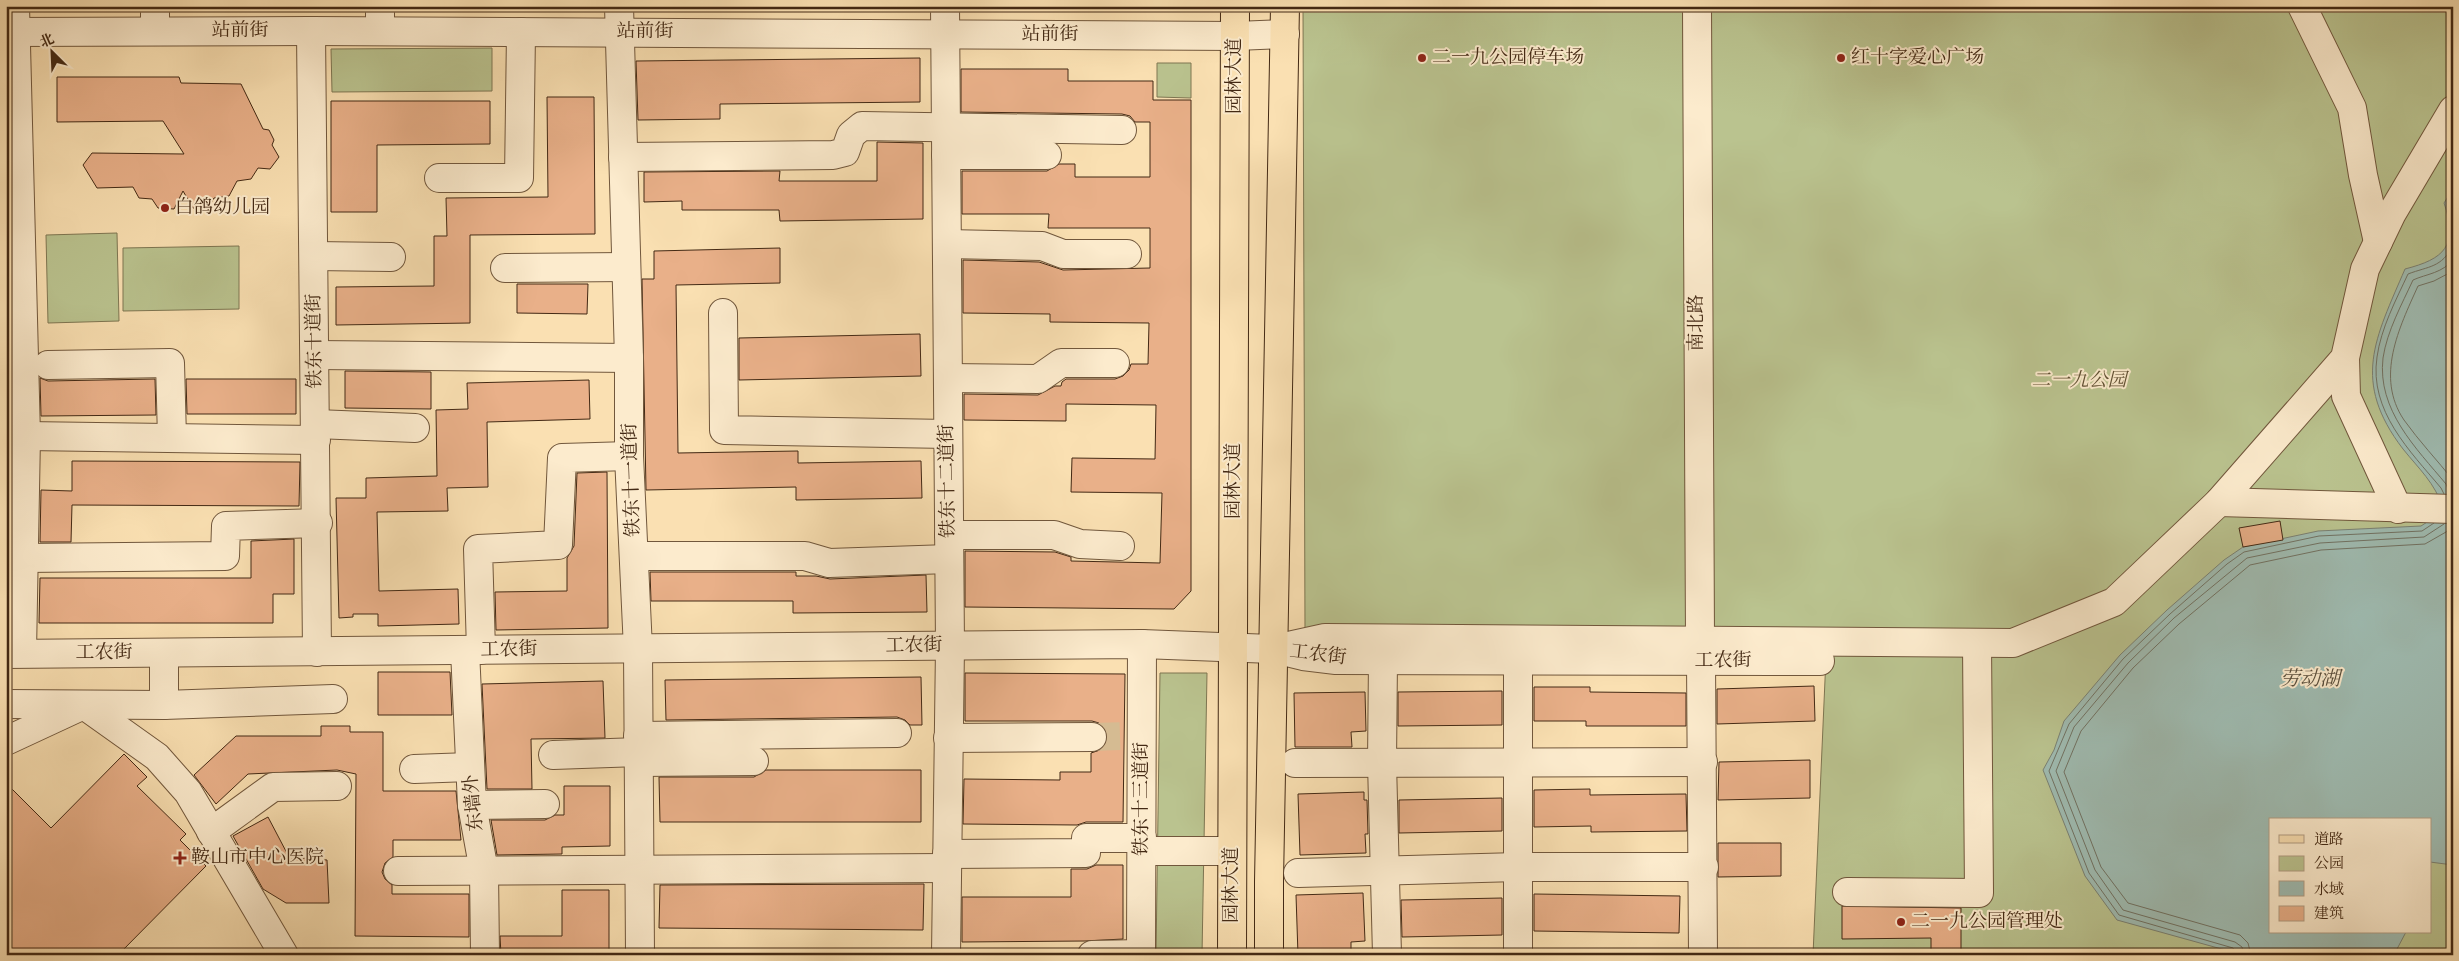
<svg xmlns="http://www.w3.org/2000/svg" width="2459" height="961" font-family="'IM FELL English','Noto Serif SC',serif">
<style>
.green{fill:#bac38f;stroke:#7e7652;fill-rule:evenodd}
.water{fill:#9fbcb2;stroke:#7a8173}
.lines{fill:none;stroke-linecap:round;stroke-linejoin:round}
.shore{stroke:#717263;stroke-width:1}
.building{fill:#e9b089;stroke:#432914}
.minor-tunnel{stroke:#d5bb92;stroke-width:28;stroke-dasharray:28 14;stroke-linecap:butt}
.minor-casing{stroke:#71573c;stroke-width:30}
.major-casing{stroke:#432914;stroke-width:30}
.minor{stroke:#fcebcd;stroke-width:28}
.major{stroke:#fae0b2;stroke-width:28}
.poi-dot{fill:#8f2418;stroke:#fcebcd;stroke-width:2}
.labels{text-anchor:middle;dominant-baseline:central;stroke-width:4;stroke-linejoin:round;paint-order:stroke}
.street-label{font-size:19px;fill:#432914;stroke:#fcebcd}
.poi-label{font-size:19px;fill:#432914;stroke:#fcebcd;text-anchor:start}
.park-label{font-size:19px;font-style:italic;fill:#615033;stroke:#fcebcd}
.water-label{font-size:20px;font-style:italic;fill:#5a4e3c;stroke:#fcebcd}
</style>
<rect width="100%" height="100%" fill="#fae0b2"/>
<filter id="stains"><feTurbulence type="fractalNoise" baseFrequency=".004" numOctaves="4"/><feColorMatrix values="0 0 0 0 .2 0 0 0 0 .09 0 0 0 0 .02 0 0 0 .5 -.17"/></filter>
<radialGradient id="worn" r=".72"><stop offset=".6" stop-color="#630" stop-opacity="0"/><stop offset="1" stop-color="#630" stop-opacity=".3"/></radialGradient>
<g class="green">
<path d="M1303 6H2453V955H1813L1826 657 1305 632ZM2270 820H2430V932H2270Z"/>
<path d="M492 48V91L332 92 331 49Z"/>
<path d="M1157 63H1191V98L1157 97Z"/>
<path d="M117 233 119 321 48 323 46 235Z"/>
<path d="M239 246V309L123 311V248Z"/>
<path d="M1160 673H1207L1202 955H1156Z"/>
</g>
<path class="water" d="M2453 189V865L2430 862V820H2270V932H2406L2397 949 2398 955 2236 953 2117 920 2085 876 2043 770 2054 750 2064 721 2120 655 2167 610 2224 560 2243 547 2318 531 2421 526 2435 517 2443 508C2435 483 2419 469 2403 449 2351 381 2375 339 2405 269 2444 259 2459 246 2444 203Z"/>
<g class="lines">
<g class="shore">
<path d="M2453 271 2434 281 2418 286C2399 328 2375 377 2404 420 2419 441 2437 460 2453 480"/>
<path d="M2444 494 2441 488C2410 451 2369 411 2377 357 2381 328 2396 300 2408 274 2429 266 2441 268 2453 246"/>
<path d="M2450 494 2446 484C2416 448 2377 410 2383 358 2387 331 2402 304 2413 280 2426 274 2444 273 2453 259"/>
<path d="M2238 955 2233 948 2119 915 2089 873 2049 771 2069 724 2123 659 2170 614 2227 564 2244 552 2319 536 2422 531 2434 523"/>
<path d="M2244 955 2242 947 2235 942 2123 910 2095 870 2056 771 2074 727 2128 663 2174 618 2247 558 2320 543 2424 537 2444 524"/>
<path d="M2251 955 2248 943 2240 935 2128 903 2101 867 2064 772 2081 731 2133 668 2179 624 2250 565 2321 550 2425 544 2446 532 2453 525"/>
</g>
</g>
<g class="building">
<path d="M920 58V102L720 104V119L638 120 636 61Z"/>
<path d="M961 69H1068V81H1153V100H1191V591L1174 609 965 607V551L1055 552 1071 557V561L1160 563 1162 493 1071 492 1072 458 1155 459 1156 405 1066 404V421L964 420V394L1038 395 1055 386H1061L1062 382 1066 379H1115L1123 376 1129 370 1131 364H1148L1149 323 1050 322V314L963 313V260L1039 262 1063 270 1150 268V228H1048L1049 214H962V171H1047L1059 164H1075V177H1150V122H1135L1130 116 1122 114 961 112Z"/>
<path d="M57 77H179L181 83 241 84 263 129 269 130 274 140 272 145 279 157 270 169 258 168 251 179 237 181 229 196 214 198 207 209 193 208 183 191 174 209 158 208 152 199 139 198 133 187 97 188 83 165 92 153 184 154 163 121 57 122Z"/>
<path d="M547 97H594L595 234 470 235V323L336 325V287L434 286V236H447L446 198 548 197Z"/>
<path d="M331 101H490V144L377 145V212H331Z"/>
<path d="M877 142 923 143V219L780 221 779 210H682V201L644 202V172L780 171 779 181H877Z"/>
<path d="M780 248V283L676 285 678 453 798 451V463L921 461 922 498 796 500V487L646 490 642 279H654V251Z"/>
<path d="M517 284H588L587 314 517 313Z"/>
<path d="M920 334 921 376 739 380V338Z"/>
<path d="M345 371 431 372V409L345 408Z"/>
<path d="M40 378 48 381 155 379 156 415 41 416Z"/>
<path d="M186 379H296V414H187Z"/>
<path d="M589 380 590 419 487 422 488 487 447 488 448 511 377 512 379 591 458 589 459 624 378 626V614H353V617L339 618 336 498H366V478L437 476 436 410 468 409 467 383Z"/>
<path d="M72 461 300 462 299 506 72 505 71 542H40L41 490 72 491Z"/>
<path d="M607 472 608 628 496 630 495 592 567 591V558L574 546 577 473Z"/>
<path d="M2280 521 2283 540 2243 547 2239 528Z"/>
<path d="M294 539V594H273V623H39L40 578H251V541Z"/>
<path d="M650 572H796V576H816L830 579 926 575 927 612 793 613V601H651Z"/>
<path d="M378 672H450L452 715H378Z"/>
<path d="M965 673 1125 674 1123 822H1086L1077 825 963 824 964 779 1060 780V772H1091V753L1100 750 1106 744 1108 737 1105 729 1099 723 1092 721H965Z"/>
<path d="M921 677 922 725H910L905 720 897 717 666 720 665 680Z"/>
<path d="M603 681 605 738 531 739 532 789H487L482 684Z"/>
<path d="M1814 686 1815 721 1717 724V689Z"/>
<path d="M1534 687H1590V692L1686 693V726H1586V721H1534Z"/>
<path d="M1502 691V725L1398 726V692Z"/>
<path d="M1365 692 1366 731 1351 732 1352 747H1295L1294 693Z"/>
<path d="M321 726H350V732H383V791H456L461 840H393V857L385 863 382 872 385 879 392 885V894H469V937L355 936 356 774 337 770 248 774 216 804 194 775 236 736H321Z"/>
<path d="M124 754 147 777 137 786 186 834 180 840 206 866 118 955H6V783L51 828Z"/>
<path d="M1810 760V798L1718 800 1719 762Z"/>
<path d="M766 770H921V822H660L659 777H754Z"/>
<path d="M564 786H610V846L562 847V854L497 855 491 820H545L555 815H564Z"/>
<path d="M1590 789V795L1686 794 1687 831 1591 832V826L1534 827V790Z"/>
<path d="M1364 792V800H1367L1368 834H1365L1366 853 1300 855 1298 794Z"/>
<path d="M1502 798V831L1399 833V800Z"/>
<path d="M268 817 289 857 327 860 329 903H286L263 889 233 836Z"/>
<path d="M1718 843H1781V876L1718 877Z"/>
<path d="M1096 865H1123V939L1085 941 962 942V897H1071V869H1087Z"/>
<path d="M924 884 923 930 659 928 660 885Z"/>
<path d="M562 890H609V955H501L500 936H562Z"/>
<path d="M1363 893 1365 941 1351 942V955H1298L1296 895Z"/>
<path d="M1534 894 1680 896 1679 933 1534 931Z"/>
<path d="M1502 898V935L1402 937 1401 900Z"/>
<path d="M1842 906 1961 908V954H1931V938L1842 939Z"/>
</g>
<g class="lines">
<path class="minor-tunnel" d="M1092 737 1124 736"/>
<defs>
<g id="minor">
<path d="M15 6 26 436 22 653"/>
<path d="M155 6V31"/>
<path d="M619 6 629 358V456L638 649 640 955"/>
<path d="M945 6 950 646 946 955"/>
<path d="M1697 6 1700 639"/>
<path d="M2302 6 2352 108 2363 175 2378 242"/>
<path d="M311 31 317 652"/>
<path d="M380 31V6"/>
<path d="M6 32 311 31 1236 36 1285 34"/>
<path d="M946 155H1047"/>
<path d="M623 157 833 155 845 152 851 135 862 126 1122 130"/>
<path d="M439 178H519L521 32"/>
<path d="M947 244 1042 246 1063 254H1127"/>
<path d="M314 256 391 257"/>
<path d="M505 268 626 267"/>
<path d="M723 313 724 430 948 434"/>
<path d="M315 355 629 358"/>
<path d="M2345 358 2346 396 2398 509"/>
<path d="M48 365 170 363 172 438"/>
<path d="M948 378 1038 379 1061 363H1115"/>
<path d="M316 424 415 428"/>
<path d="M26 436 316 440"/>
<path d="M2219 502 2453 509"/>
<path d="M949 535H1054L1080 544 1120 546"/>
<path d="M635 556H805L829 563 949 559"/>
<path d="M24 558 225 556 226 526 318 523"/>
<path d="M1284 647 1325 638 2013 643 2114 602 2219 502 2345 358 2365 269 2392 213 2453 110"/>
<path d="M465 650 472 805 484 871 485 955"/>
<path d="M481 650 478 549 558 545 562 458 629 456"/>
<path d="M164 653V705"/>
<path d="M6 654 1142 644 1274 649 1303 656 1336 660 1820 661"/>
<path d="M1383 659 1382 763 1387 955"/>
<path d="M1701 661 1703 955"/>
<path d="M6 704 164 705 333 699"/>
<path d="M84 705 157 757 188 792 284 955"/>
<path d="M638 736 897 733"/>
<path d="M948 738 1092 737"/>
<path d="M6 741 77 708"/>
<path d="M553 755 639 752"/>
<path d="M639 762 754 761"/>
<path d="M1295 763 1703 762"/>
<path d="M414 769 470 767"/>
<path d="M472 805 545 804"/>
<path d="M211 832 273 787 337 786"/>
<path d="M1142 851H1232"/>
<path d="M947 854 1086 853V838H1142"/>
<path d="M398 871 947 868"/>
<path d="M1298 873 1518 867H1704"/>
<path d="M1847 892 1979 893 1977 643"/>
<path d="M1092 955 1141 954"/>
<path d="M1141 955 1142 644"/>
<path d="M1518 955V660"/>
</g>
<g id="major">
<path d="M1232 955 1235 6"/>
<path d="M1269 955V882L1285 6"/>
</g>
</defs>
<use href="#minor" class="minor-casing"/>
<use href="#major" class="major-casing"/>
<use href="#minor" class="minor"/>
<use href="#major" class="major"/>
</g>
<g class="poi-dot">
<circle cx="1422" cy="58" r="5"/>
<circle cx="1841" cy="58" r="5"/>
<circle cx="165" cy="208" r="5"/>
<path d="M177.5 850.5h5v5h5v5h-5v5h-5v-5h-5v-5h5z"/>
<circle cx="1901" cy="922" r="5"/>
</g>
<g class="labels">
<g class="street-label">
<text x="240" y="31">站前街</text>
<text x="645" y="32">站前街</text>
<text x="1050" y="35">站前街</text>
<text transform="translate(1235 76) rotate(-90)">园林大道</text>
<text transform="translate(1697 323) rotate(-90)">南北路</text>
<text transform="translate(315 341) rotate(-91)">铁东十道街</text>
<text transform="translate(632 480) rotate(-92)">铁东十一道街</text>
<text transform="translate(948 481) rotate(-91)">铁东十二道街</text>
<text transform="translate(1234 481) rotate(-90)">园林大道</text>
<text transform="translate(914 646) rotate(-1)">工农街</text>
<text transform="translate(509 650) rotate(-1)">工农街</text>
<text x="104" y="653">工农街</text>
<text transform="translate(1318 655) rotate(7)">工农街</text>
<text x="1723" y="661">工农街</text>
<text transform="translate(1142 799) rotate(-90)">铁东十三道街</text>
<text transform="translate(474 803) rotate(-96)">东墙外</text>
<text transform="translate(1232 885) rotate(-90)">园林大道</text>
</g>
<g class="poi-label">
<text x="1432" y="58">二一九公园停车场</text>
<text x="1851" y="58">红十字爱心广场</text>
<text x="175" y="208">白鸽幼儿园</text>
<text x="191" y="858">鞍山市中心医院</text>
<text x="1911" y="922">二一九公园管理处</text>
</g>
<g class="park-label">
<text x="2079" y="381">二一九公园</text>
</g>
<g class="water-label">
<text x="2310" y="679">劳动湖</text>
</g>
</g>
<rect width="2459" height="961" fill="none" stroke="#fae0b2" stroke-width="25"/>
<rect x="8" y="8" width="2444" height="946" fill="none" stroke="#432914" stroke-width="2.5"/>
<rect x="12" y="12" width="2434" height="936" fill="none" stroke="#432914"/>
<rect x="2269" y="818" width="162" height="115" fill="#fcebcd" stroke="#b29d83"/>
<rect x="2279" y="835" width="25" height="8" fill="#fae0b2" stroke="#b29d83"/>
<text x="2314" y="844" font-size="15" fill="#432914">道路</text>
<rect x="2279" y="856" width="25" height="15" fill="#bac38f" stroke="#b29d83"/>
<text x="2314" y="868" font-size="15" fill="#432914">公园</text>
<rect x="2279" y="881" width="25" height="15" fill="#9fbcb2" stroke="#b29d83"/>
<text x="2314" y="894" font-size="15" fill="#432914">水域</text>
<rect x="2279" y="906" width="25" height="15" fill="#e9b089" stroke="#b29d83"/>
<text x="2314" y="918" font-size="15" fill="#432914">建筑</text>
<g transform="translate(52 52) rotate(336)" stroke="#fcebcd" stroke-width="4" paint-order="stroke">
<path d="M0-4L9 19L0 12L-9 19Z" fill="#432914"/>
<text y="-8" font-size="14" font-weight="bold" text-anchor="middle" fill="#432914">北</text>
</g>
<rect width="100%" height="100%" filter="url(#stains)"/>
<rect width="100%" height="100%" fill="url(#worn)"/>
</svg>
